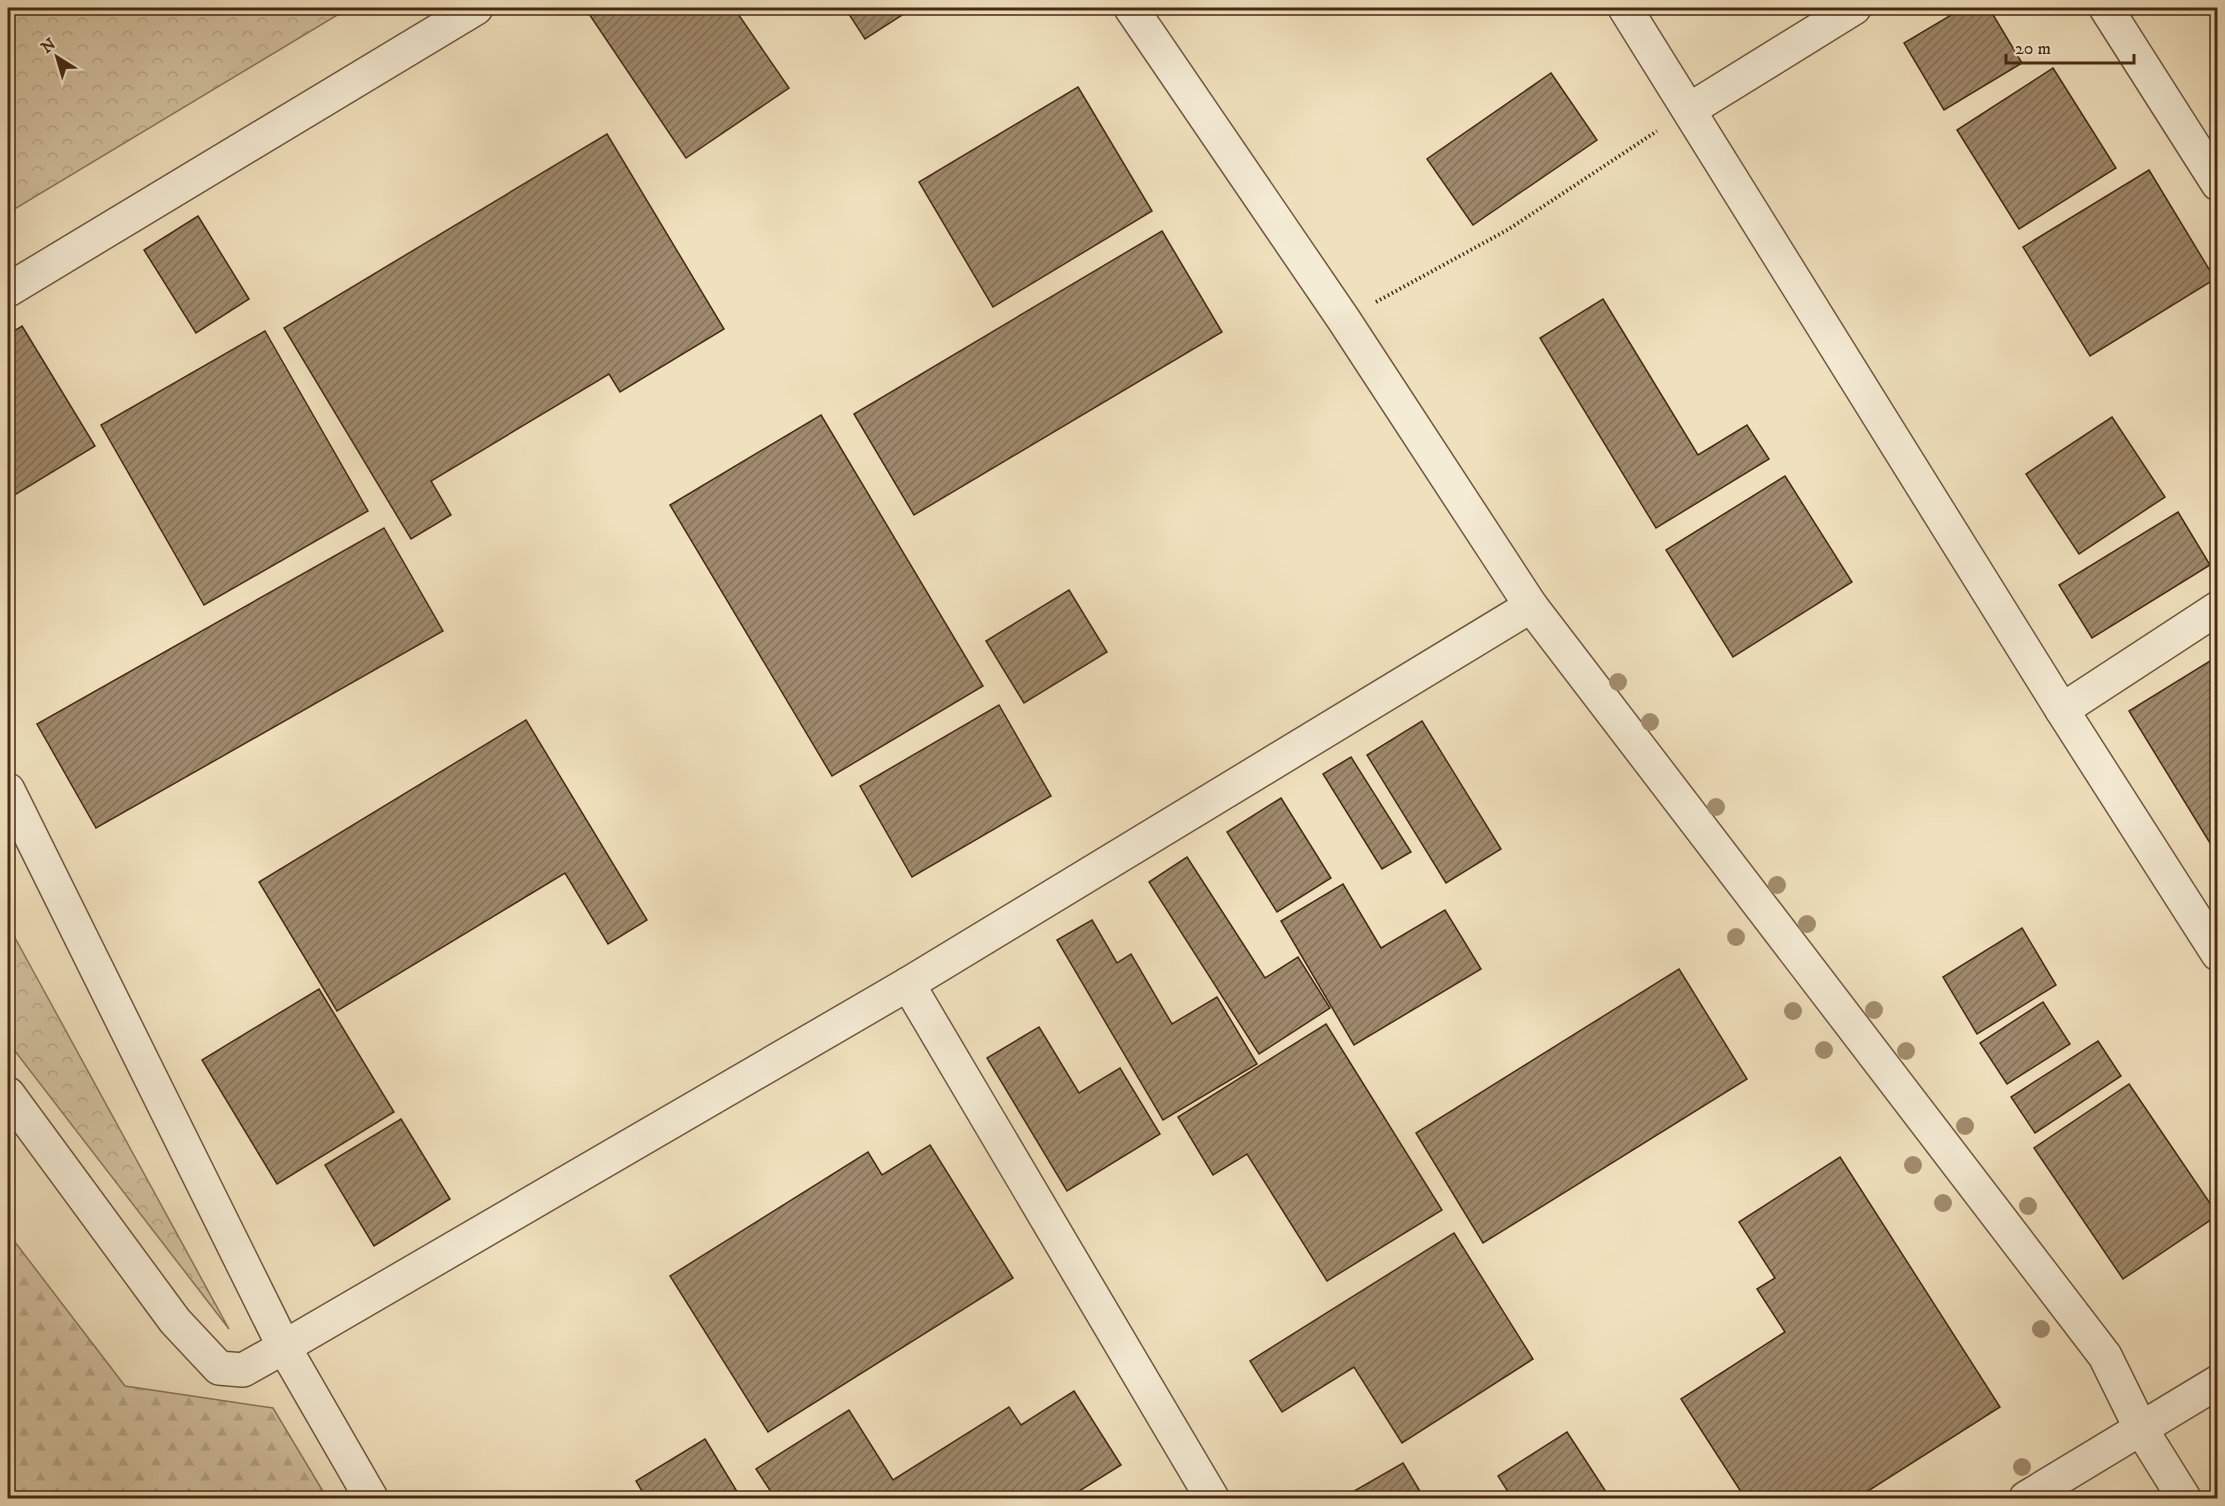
<svg xmlns="http://www.w3.org/2000/svg" width="2225" height="1506" font-family="'IM FELL DW Pica',serif">
<style>
.forest{fill:url(#forest-firs);stroke:#8c765a;stroke-width:1.5}
.park{fill:url(#park-crowns);stroke:#8c765a;stroke-width:1.5}
.building{fill:url(#building-hatch);stroke:#462913;stroke-width:1.5}
.lines{fill:none;stroke-linecap:round;stroke-linejoin:round}
.minor-casing{stroke:#70573e;stroke-width:36}
.tertiary-casing{stroke:#70573e;stroke-width:36}
.path{stroke:#462913;stroke-width:4;stroke-dasharray:1.5 3;stroke-linecap:butt}
.minor{stroke:#f5ecd5;stroke-width:33}
.tertiary{stroke:#f5ecd5;stroke-width:33}
.tree{fill:#a28d6f}
</style>
<defs>
<pattern id="forest-firs" width="22" height="20" patternUnits="userSpaceOnUse" patternTransform="scale(1.5)"><rect width="22" height="20" fill="#d3c2a1"/><path d="M5 1l3.5 6h-7zM16 11l3.5 6h-7z" fill="#b6a78a"/></pattern>
<pattern id="park-crowns" width="20" height="18" patternUnits="userSpaceOnUse" patternTransform="scale(1.5)"><rect width="20" height="18" fill="#d3c2a1"/><path d="M2 6a3 3 0 1 1 6 0M12 15a3 3 0 1 1 6 0" fill="none" stroke="#b6a78a"/></pattern>
<pattern id="building-hatch" width="6" height="6" patternUnits="userSpaceOnUse" patternTransform="scale(1.5)"><rect width="6" height="6" fill="#9e896c"/><path d="M-1 1l2-2M0 6l6-6M5 7l2-2" fill="none" stroke="#837058"/></pattern>
</defs>
<rect width="100%" height="100%" fill="#f0e1be"/>
<filter id="stains"><feTurbulence type="fractalNoise" baseFrequency=".00333" numOctaves="4"/><feColorMatrix values="0 0 0 0 .2 0 0 0 0 .09 0 0 0 0 .02 0 0 0 .5 -.17"/></filter>
<radialGradient id="worn" r=".72"><stop offset=".6" stop-color="#630" stop-opacity="0"/><stop offset="1" stop-color="#630" stop-opacity=".3"/></radialGradient>
<path class="forest" d="M8 1233 125 1386 273 1408 327 1498H8Z"/>
<g class="park">
<path d="M11 8H349L8 213V9Z"/>
<path d="M8 925 229 1329 8 1042Z"/>
</g>
<g class="building">
<path d="M585 8H734L789 88 686 158Z"/>
<path d="M845 8H913L865 39Z"/>
<path d="M1963 8H1989L2022 63 1944 110 1904 43Z"/>
<path d="M2053 68 2116 168 2019 229 1957 130Z"/>
<path d="M1551 73 1597 140 1473 225 1427 159Z"/>
<path d="M1078 87 1152 211 993 307 919 182Z"/>
<path d="M607 134 724 329 620 392 609 374 431 481 451 515 411 539 284 328Z"/>
<path d="M2149 170 2215 279 2090 356 2023 247Z"/>
<path d="M198 216 249 299 196 333 144 250Z"/>
<path d="M1162 231 1222 332 914 515 854 414Z"/>
<path d="M1603 299 1698 455 1747 425 1769 459 1656 528 1540 338Z"/>
<path d="M22 326 95 446 8 499V335Z"/>
<path d="M265 331 368 511 204 605 101 425Z"/>
<path d="M821 415 983 686 832 776 670 505Z"/>
<path d="M2112 417 2165 497 2079 554 2026 474Z"/>
<path d="M1785 476 1852 582 1733 657 1666 550Z"/>
<path d="M2178 512 2210 565 2092 638 2059 585Z"/>
<path d="M384 528 443 631 96 828 37 724Z"/>
<path d="M1069 590 1107 652 1024 703 986 641Z"/>
<path d="M2218 656V856L2129 711Z"/>
<path d="M999 705 1051 796 912 877 860 786Z"/>
<path d="M526 720 647 920 608 944 565 873 337 1011 259 882Z"/>
<path d="M1422 721 1501 849 1446 883 1367 755Z"/>
<path d="M1351 757 1411 852 1382 869 1323 774Z"/>
<path d="M1281 798 1331 878 1277 912 1227 832Z"/>
<path d="M1187 857 1265 978 1298 957 1330 1008 1259 1054 1149 882Z"/>
<path d="M1343 884 1381 948 1445 910 1481 969 1354 1045 1281 921Z"/>
<path d="M1092 920 1117 963 1131 954 1172 1024 1217 997 1257 1064 1163 1120 1057 940Z"/>
<path d="M2022 928 2056 985 1977 1034 1943 977Z"/>
<path d="M1679 969 1747 1079 1483 1243 1416 1133Z"/>
<path d="M319 989 394 1112 277 1184 202 1060Z"/>
<path d="M2043 1002 2070 1044 2007 1084 1980 1043Z"/>
<path d="M1326 1024 1442 1210 1327 1281 1247 1154 1213 1175 1178 1117Z"/>
<path d="M1039 1027 1079 1093 1120 1068 1160 1134 1067 1191 987 1058Z"/>
<path d="M2098 1041 2121 1076 2035 1133 2011 1097Z"/>
<path d="M2129 1084 2218 1215 2123 1279 2034 1148Z"/>
<path d="M401 1119 450 1199 374 1246 325 1165Z"/>
<path d="M930 1145 1013 1278 768 1432 670 1276 868 1152 882 1175Z"/>
<path d="M1840 1157 2000 1407 1857 1498H1745L1681 1399 1785 1332 1757 1289 1775 1278 1739 1222Z"/>
<path d="M1454 1233 1533 1359 1402 1443 1354 1367 1282 1412 1250 1361Z"/>
<path d="M1074 1391 1121 1465 1068 1498H775L756 1469 849 1410 893 1480 1009 1407 1021 1425Z"/>
<path d="M1567 1432 1610 1498H1512L1498 1476Z"/>
<path d="M705 1439 741 1498H646L636 1481Z"/>
<path d="M1403 1463 1424 1498H1342Z"/>
</g>
<g class="lines">
<defs>
<g id="minor">
<path d="M1625 8 2062 710 2218 954"/>
<path d="M2106 8 2218 184"/>
<path d="M1689 110 1854 8"/>
<path d="M2062 710 2218 608"/>
<path d="M8 1094 175 1321 219 1368 243 1370 284 1347"/>
</g>
<g id="tertiary">
<path d="M1131 8 1344 320 1531 606 2105 1356 2141 1429 2184 1498"/>
<path d="M8 290 476 8"/>
<path d="M8 790 284 1347 371 1498"/>
<path d="M908 984 1212 1498"/>
<path d="M284 1347 908 984 1531 606"/>
<path d="M2026 1498 2218 1382"/>
</g>
</defs>
<use href="#minor" class="minor-casing"/>
<use href="#tertiary" class="tertiary-casing"/>
<path class="path" d="M1376 302 1509 229 1657 131"/>
<use href="#minor" class="minor"/>
<use href="#tertiary" class="tertiary"/>
</g>
<g class="tree">
<circle cx="1618" cy="682" r="9"/>
<circle cx="1650" cy="722" r="9"/>
<circle cx="1716" cy="807" r="9"/>
<circle cx="1777" cy="885" r="9"/>
<circle cx="1807" cy="924" r="9"/>
<circle cx="1736" cy="937" r="9"/>
<circle cx="1874" cy="1010" r="9"/>
<circle cx="1793" cy="1011" r="9"/>
<circle cx="1824" cy="1050" r="9"/>
<circle cx="1906" cy="1051" r="9"/>
<circle cx="1965" cy="1126" r="9"/>
<circle cx="1913" cy="1165" r="9"/>
<circle cx="1943" cy="1203" r="9"/>
<circle cx="2028" cy="1206" r="9"/>
<circle cx="2041" cy="1329" r="9"/>
<circle cx="2022" cy="1467" r="9"/>
</g>
<rect width="2225" height="1506" fill="none" stroke="#f0e1be" stroke-width="30"/>
<rect x="9" y="9" width="2207" height="1488" fill="none" stroke="#462913" stroke-width="3"/>
<rect x="15" y="15" width="2195" height="1476" fill="none" stroke="#462913" stroke-width="1.5"/>
<g transform="translate(57 57) rotate(323)" stroke="#f5ecd5" stroke-width="4.5" paint-order="stroke">
<path d="M0-4.5L10 22L0 15L-10 22Z" fill="#462913"/>
<text y="-9" font-size="16" font-weight="bold" text-anchor="middle" fill="#462913">N</text>
</g>
<path d="M2006 54v9h128v-9" fill="none" stroke="#462913" stroke-width="3"/>
<text x="2015" y="54" font-size="18" fill="#462913" stroke="#f5ecd5" stroke-width="4.5" paint-order="stroke">20 m</text>
<rect width="100%" height="100%" filter="url(#stains)"/>
<rect width="100%" height="100%" fill="url(#worn)"/>
</svg>
